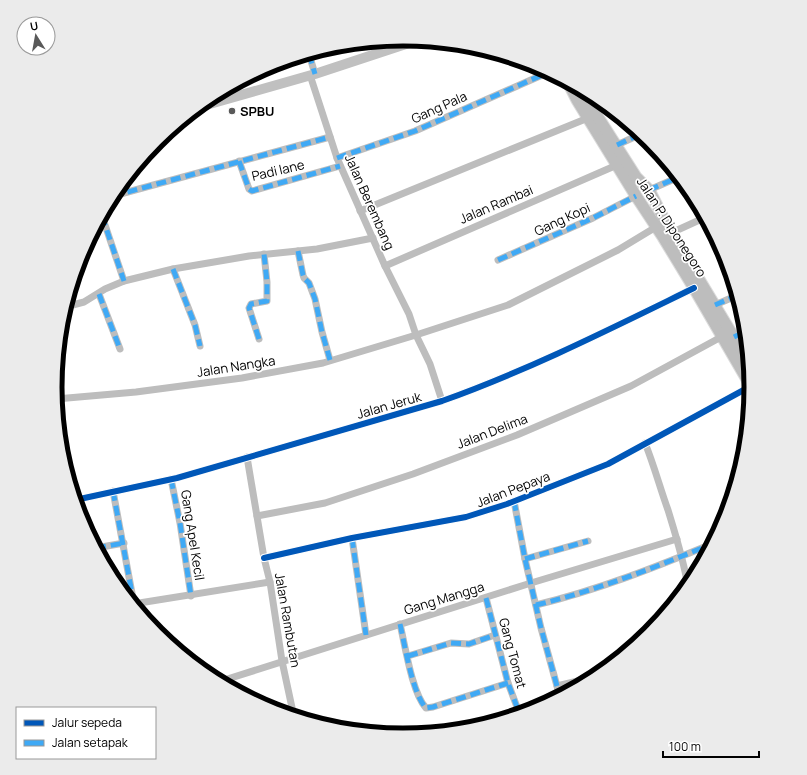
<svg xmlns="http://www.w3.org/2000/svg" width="807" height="775" font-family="Manrope,sans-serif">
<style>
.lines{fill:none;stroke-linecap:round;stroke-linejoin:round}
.primary-casing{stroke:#dbdbdb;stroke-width:13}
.street{stroke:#bdbdbd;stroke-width:7}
.secondary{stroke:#c0c0c0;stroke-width:10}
.primary{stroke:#bdbdbd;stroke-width:11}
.quiet{stroke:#3fa9f5;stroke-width:5;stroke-dasharray:10 5;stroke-linecap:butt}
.cycleway-casing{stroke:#fff;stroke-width:8}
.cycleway{stroke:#0057b8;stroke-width:6}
.poi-dot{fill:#595959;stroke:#fff;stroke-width:1.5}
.labels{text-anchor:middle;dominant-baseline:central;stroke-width:3.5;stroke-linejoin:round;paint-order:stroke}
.street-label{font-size:13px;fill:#000;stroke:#fff}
.poi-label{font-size:13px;font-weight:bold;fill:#000;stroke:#fff;text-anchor:start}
.rim{fill:none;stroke:#000;stroke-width:5}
</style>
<rect width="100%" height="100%" fill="#fff"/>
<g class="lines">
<defs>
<g id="primary">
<path d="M568 82 577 100 636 196 663 237 694 288 752 388"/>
<path d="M586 92 594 111 636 177 649 190 671 233 750 364"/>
</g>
</defs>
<use href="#primary" class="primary-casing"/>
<g class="street">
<path d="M309 54 315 74"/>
<path d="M310 75 337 158 385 266 409 314 416 335 430 364 442 401"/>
<path d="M617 145 641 134"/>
<path d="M337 158 415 131 549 72"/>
<path d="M239 161 249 189 252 191 340 166"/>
<path d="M649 190 679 177"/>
<path d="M113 196 330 137"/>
<path d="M360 211 588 118"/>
<path d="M102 216 124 281"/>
<path d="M671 233 706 217"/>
<path d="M298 251 303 275 304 278 309 283 315 299 322 332 330 360"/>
<path d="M498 260 593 218 636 196"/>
<path d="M385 266 617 165"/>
<path d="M173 269 195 325 200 346"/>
<path d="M99 294 120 349"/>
<path d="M715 305 738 295"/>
<path d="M65 307 84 302 105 289 124 281 173 269 249 256 317 249 373 238"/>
<path d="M734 337 746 331"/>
<path d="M259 339 249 308 251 304 267 301V282L264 254"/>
<path d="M56 399 136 392 242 378 323 363 416 335 508 305 618 250 656 227"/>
<path d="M645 443C654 465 660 488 668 510 676 536 684 561 688 587"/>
<path d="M247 457 264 558 270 582 282 661 294 717"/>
<path d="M171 479 180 523 191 596"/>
<path d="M113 491 134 604"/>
<path d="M75 500 177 478 442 401C529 370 612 328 694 288"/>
<path d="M514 501 525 559 541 628 560 697"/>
<path d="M257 516 325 503 413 474 517 435 631 386 723 336"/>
<path d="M352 538 366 635"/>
<path d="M96 548 124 543"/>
<path d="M264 558 352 538 466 517 507 504 608 464 751 386"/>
<path d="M525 559 588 541"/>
<path d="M486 598 508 683 520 715"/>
<path d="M133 604 270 582"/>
<path d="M536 605C598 590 656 567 714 543"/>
<path d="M400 624C405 645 412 693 426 708L433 707 508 683"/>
<path d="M408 656 451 643 469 644 495 635"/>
<path d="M218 682 531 583 677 539"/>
<path d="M557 686 582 680 607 669"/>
</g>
<path class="secondary" d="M199 107 315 74 418 40"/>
<use href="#primary" class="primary"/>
<g class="quiet">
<path d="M309 54 315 74"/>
<path d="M617 145 641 134"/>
<path d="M337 158 415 131 549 72"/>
<path d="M239 161 249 189 252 191 340 166"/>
<path d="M649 190 679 177"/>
<path d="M113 196 330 137"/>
<path d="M102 216 124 281"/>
<path d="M298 251 303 275 304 278 309 283 315 299 322 332 330 360"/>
<path d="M498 260 593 218 636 196"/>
<path d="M173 269 195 325 200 346"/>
<path d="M99 294 120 349"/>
<path d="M715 305 738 295"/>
<path d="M734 337 746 331"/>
<path d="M259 339 249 308 251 304 267 301V282L264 254"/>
<path d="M171 479 180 523 191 596"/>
<path d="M113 491 134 604"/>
<path d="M514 501 525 559 541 628 560 697"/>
<path d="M352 538 366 635"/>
<path d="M96 548 124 543"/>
<path d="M525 559 588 541"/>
<path d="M486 598 508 683 520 715"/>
<path d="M536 605C598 590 656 567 714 543"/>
<path d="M400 624C405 645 412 693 426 708L433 707 508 683"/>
<path d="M408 656 451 643 469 644 495 635"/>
</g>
<defs>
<g id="cycleway">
<path d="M75 500 177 478 442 401C529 370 612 328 694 288"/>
<path d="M264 558 352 538 466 517 507 504 608 464 751 386"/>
</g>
</defs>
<use href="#cycleway" class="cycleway-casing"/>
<use href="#cycleway" class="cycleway"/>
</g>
<circle class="poi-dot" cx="232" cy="111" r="4"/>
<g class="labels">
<g class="street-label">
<text transform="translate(439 107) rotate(-24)">Gang Pala</text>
<text transform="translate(278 170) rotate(-13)">Padi lane</text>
<text transform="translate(370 202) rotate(66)">Jalan Berembang</text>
<text transform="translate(496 204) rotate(-23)">Jalan Rambai</text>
<text transform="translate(562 219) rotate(-25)">Gang Kopi</text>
<text transform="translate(672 227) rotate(57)">Jalan P. Diponegoro</text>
<text transform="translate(236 366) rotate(-9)">Jalan Nangka</text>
<text transform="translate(389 405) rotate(-16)">Jalan Jeruk</text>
<text transform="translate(492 431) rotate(-21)">Jalan Delima</text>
<text transform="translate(513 489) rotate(-21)">Jalan Pepaya</text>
<text transform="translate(193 535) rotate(81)">Gang Apel Kecil</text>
<text transform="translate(444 598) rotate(-17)">Gang Mangga</text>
<text transform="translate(288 620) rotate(80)">Jalan Rambutan</text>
<text transform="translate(513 653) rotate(75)">Gang Tomat</text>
</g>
<g class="poi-label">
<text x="240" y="111">SPBU</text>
</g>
</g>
<path d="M0 0H807V775H0ZM62 387a341 341 0 1 1 682 0a341 341 0 1 1-682 0Z" fill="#ebebeb" fill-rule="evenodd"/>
<path class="rim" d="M62 387a341 341 0 1 1 682 0a341 341 0 1 1-682 0Z"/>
<rect x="16" y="707" width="140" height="52" fill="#ffffff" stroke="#999999"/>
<rect x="24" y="720" width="20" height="6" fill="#0057b8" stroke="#999999"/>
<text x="52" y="727" font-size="12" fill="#000000">Jalur sepeda</text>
<rect x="24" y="740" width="20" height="6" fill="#3fa9f5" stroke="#999999"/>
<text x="52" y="747" font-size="12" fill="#000000">Jalan setapak</text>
<g transform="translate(36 36) rotate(349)"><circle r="19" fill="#ffffff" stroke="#999999"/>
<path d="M0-3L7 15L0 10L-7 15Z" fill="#595959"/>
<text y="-6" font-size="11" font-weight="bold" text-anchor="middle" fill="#000000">U</text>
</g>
<path d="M663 751v6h96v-6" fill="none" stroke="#000000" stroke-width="2"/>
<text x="669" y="751" font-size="12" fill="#000000" stroke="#ffffff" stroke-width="3" paint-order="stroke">100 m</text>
</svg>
